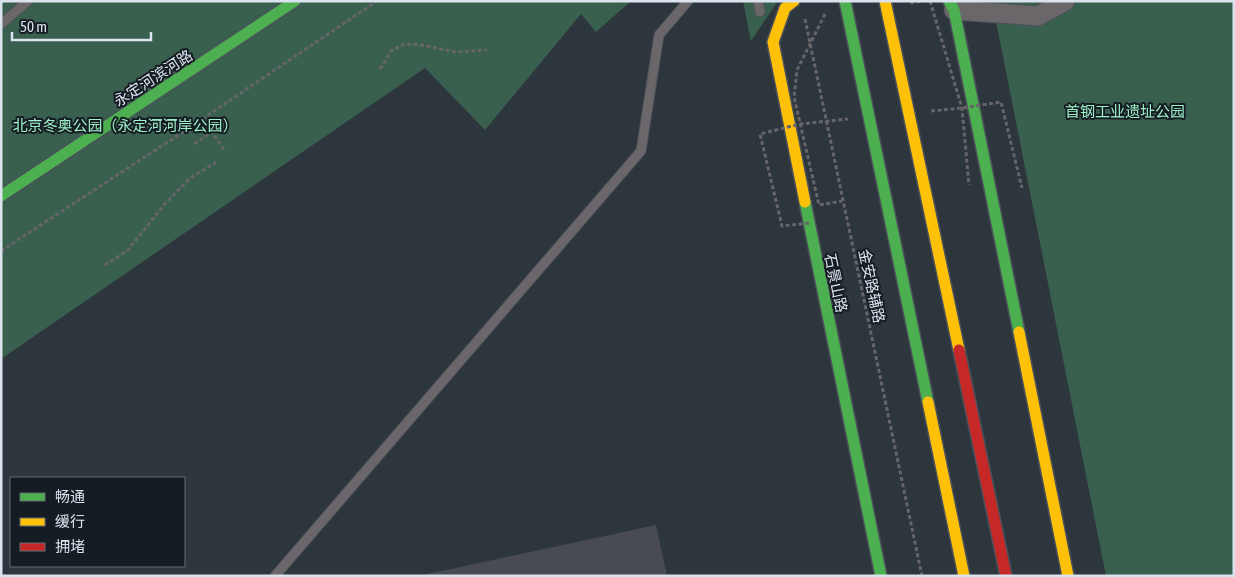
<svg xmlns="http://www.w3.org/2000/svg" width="1235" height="577" font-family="'Asap Condensed','Noto Sans SC',sans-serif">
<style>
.green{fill:#39604f}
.building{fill:#484b52}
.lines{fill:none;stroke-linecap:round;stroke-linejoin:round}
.lane-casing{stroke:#4b5158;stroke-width:11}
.street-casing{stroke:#4b5158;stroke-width:21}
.fast-casing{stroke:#4b5158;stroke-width:14}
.slow-casing{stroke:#4b5158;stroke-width:14}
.path{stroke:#666568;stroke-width:3;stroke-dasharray:4 2.5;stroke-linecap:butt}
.lane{stroke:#6b6669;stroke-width:9}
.street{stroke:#6b6669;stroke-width:19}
.fast{stroke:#4caf50;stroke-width:11}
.slow{stroke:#ffc107;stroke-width:11}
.fast-bridge-casing{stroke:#4b5158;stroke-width:14;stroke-linecap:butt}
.slow-bridge-casing{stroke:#4b5158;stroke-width:14;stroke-linecap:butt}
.jam-bridge-casing{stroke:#4b5158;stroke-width:14;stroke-linecap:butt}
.path-bridge{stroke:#666568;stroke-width:3;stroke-dasharray:4 2.5;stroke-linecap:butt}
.fast-bridge{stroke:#4caf50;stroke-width:11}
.slow-bridge{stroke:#ffc107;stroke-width:11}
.jam-bridge{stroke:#c62828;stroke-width:11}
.labels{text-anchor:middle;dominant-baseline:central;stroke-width:4;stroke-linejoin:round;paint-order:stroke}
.street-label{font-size:15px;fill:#dbe4ee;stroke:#151c23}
.park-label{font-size:15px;fill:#9ff1c8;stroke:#151c23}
</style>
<rect width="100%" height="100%" fill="#2d353d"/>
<g class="green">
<path d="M1 1H631L596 32 581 14 485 130 425 68 1 359Z"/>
<path d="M743 1H778L751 41Z"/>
<path d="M992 1H1234V576H1106Z"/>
</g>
<path class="building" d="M656 525 667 576H423V575Z"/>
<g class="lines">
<defs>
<g id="lane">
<path d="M758 1 760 12"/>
<path d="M1 24 28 1"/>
<path d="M275 576 641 151 659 35 688 1"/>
</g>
<path id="street" d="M954 10 1038 16 1065 1"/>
<g id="fast">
<path d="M949 1 954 10 1019 332"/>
<path d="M1 196 295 1"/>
<path d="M805 202 881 576"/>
</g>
<g id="slow">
<path d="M794 1 785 8 773 42 805 202"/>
<path d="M1019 332 1068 576"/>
</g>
</defs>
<use href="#lane" class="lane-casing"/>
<use href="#street" class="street-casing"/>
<use href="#fast" class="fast-casing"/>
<use href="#slow" class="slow-casing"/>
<g class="path">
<path d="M910 3 922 1"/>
<path d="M805 19 922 576"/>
<path d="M380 69 392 50 405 44 422 45 455 52 487 50"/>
<path d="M194 144 212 132 225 151"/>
<path d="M1 251 186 130 377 1"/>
<path d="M105 265 128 250 163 206 189 179 216 162"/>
</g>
<use href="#lane" class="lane"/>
<use href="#street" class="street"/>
<use href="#fast" class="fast"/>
<use href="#slow" class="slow"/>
<defs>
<path id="fast-bridge" d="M845 1 928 402"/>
<g id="slow-bridge">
<path d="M885 1 959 350"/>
<path d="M928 402 964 576"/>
</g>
<path id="jam-bridge" d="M959 350 1006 576"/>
</defs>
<use href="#fast-bridge" class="fast-bridge-casing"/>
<use href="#slow-bridge" class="slow-bridge-casing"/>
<use href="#jam-bridge" class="jam-bridge-casing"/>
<g class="path-bridge">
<path d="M930 1 962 108 969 185"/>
<path d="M825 14 797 70 794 97 819 205 842 201"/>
<path d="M931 111 962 108 1001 102 1022 188"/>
<path d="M809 223 782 226 760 134 800 124 848 119"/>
</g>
<use href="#fast-bridge" class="fast-bridge"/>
<use href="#slow-bridge" class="slow-bridge"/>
<use href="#jam-bridge" class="jam-bridge"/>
</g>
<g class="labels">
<g class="street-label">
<text transform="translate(153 78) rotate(-33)">永定河滨河路</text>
<text transform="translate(836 283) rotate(78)">石景山路</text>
<text transform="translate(872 286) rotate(78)">金安路辅路</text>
</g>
<g class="park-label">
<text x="1125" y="111">首钢工业遗址公园</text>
<text x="125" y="125">北京冬奥公园（永定河河岸公园）</text>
</g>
</g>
<rect width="1235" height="577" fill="none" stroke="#dbe4ee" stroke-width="5"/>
<rect x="10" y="477" width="175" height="90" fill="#151c23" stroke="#646c74"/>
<rect x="20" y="493" width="25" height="8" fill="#4caf50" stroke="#646c74"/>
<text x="55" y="502" font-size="15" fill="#dbe4ee">畅通</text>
<rect x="20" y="518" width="25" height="8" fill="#ffc107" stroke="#646c74"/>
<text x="55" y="527" font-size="15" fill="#dbe4ee">缓行</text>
<rect x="20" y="543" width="25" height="8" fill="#c62828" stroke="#646c74"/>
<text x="55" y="552" font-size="15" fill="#dbe4ee">拥堵</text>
<path d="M12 32v8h139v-8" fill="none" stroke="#dbe4ee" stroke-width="2.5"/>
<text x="20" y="32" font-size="15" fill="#dbe4ee" stroke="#151c23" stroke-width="4" paint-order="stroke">50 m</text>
</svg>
